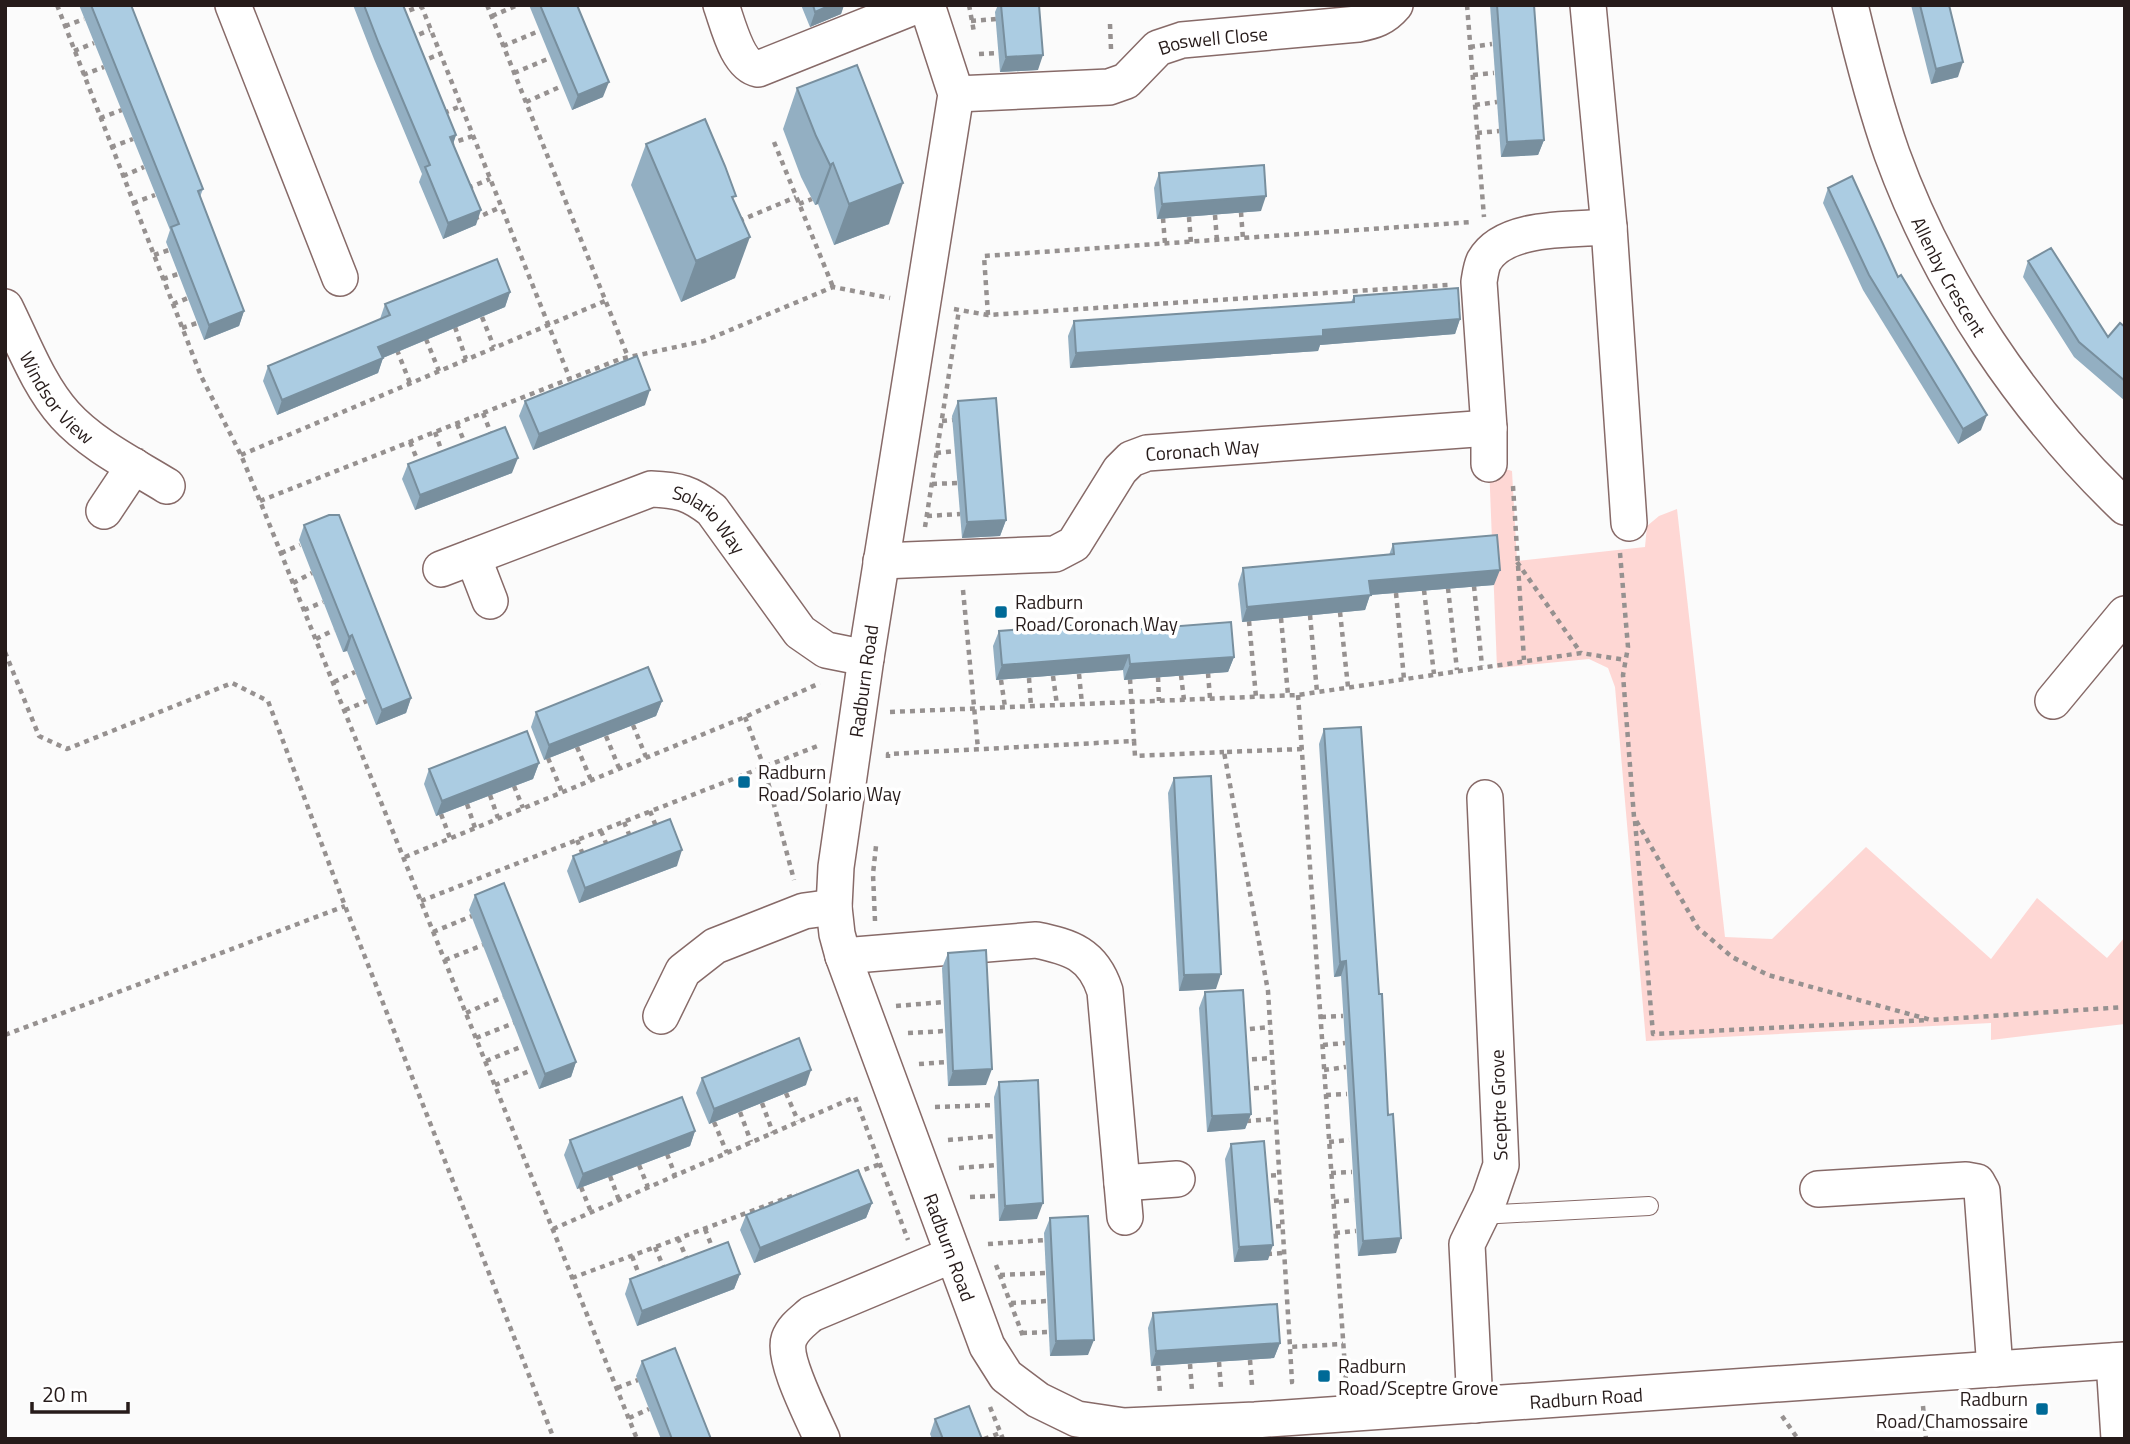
<svg xmlns="http://www.w3.org/2000/svg" width="2130" height="1444" font-family="'Titillium Web',sans-serif">
<style>
.green{fill:#fed7d4}
.lines{fill:none;stroke-linecap:round;stroke-linejoin:round}
.lane-casing{stroke:#876a68;stroke-width:20}
.street-casing{stroke:#876a68;stroke-width:38}
.path{stroke:#969190;stroke-width:4.5;stroke-dasharray:5 5;stroke-linecap:butt}
.lane{stroke:#fff;stroke-width:18}
.street{stroke:#fff;stroke-width:35}
.wall{fill:#93afc2}
.shaded-wall{fill:#788f9e}
.building{fill:#abcce2;stroke:#788f9e;stroke-width:2}
.poi-dot{fill:#006a97;stroke:#fff;stroke-width:2.5}
.labels{text-anchor:middle;dominant-baseline:central;stroke-width:7;stroke-linejoin:round;paint-order:stroke}
.street-label{font-size:19px;fill:#261b1a;stroke:#fff}
.poi-label{font-size:19px;fill:#261b1a;stroke:#fff;text-anchor:start}
</style>
<rect width="100%" height="100%" fill="#fbfbfb"/>
<path class="green" d="M1489 464 1512 471 1517 561 1645 547 1647 526 1659 516 1677 509 1725 937 1772 939 1866 847 1991 959 2037 898 2107 958 2125 937V1024L1991 1040V1023L1646 1041 1615 687 1608 668 1589 659 1497 668Z"/>
<g class="lines">
<defs>
<path id="lane" d="M1480 1215 1649 1206"/>
<g id="street">
<path d="M233 5 340 278"/>
<path d="M721 5C728 24 737 65 758 69L918 5"/>
<path id="s1" d="M927 5 956 94 866 658 836 867 834 907 837 934 843 956 987 1346 1006 1376 1038 1400 1077 1419 1124 1426 1255 1420 2125 1360"/>
<path d="M1588 5 1609 227 1629 523"/>
<path id="s2" d="M1850 5C1862 55 1875 106 1892 154 1940 286 2024 410 2125 507"/>
<path id="s3" d="M956 94 1109 87 1126 81 1158 48 1182 40 1358 24C1374 21 1384 18 1395 5"/>
<path id="s4" d="M5 307C23 343 38 385 65 415 92 445 133 465 167 486"/>
<path d="M1489 464V428L1479 282C1480 276 1481 267 1484 261 1504 225 1573 230 1609 227"/>
<path d="M104 511 134 466"/>
<path d="M473 557 490 601"/>
<path id="s5" d="M881 561 1055 554 1074 544 1120 470 1131 459 1147 453 1489 428"/>
<path id="s6" d="M441 569 651 489C679 490 690 493 712 510L800 632 826 650 866 658"/>
<path d="M2053 701 2125 614"/>
<path d="M843 956 1036 940C1071 947 1093 954 1105 991L1125 1217"/>
<path d="M661 1016 683 971 715 946 804 911 834 907"/>
<path d="M1122 1183 1177 1179"/>
<path d="M1818 1189 1966 1180 1977 1182 1982 1191 1995 1369"/>
<path d="M2114 1361 2119 1439"/>
<path d="M1475 1405 1467 1244 1490 1197 1501 1165 1485 798"/>
<path d="M822 1439C813 1418 782 1359 789 1339 793 1328 802 1322 811 1314L952 1255"/>
</g>
</defs>
<use href="#lane" class="lane-casing"/>
<use href="#street" class="street-casing"/>
<g class="path">
<path d="M57 5 201 376 241 455 260 501 637 1439"/>
<path d="M421 5 570 379"/>
<path d="M487 5 628 357"/>
<path d="M969 5 974 32"/>
<path d="M1467 5 1484 217"/>
<path d="M400 14 421 6"/>
<path d="M492 16 518 5"/>
<path d="M971 21 996 19"/>
<path d="M1110 24 1111 49"/>
<path d="M65 26 84 19"/>
<path d="M410 38 430 30"/>
<path d="M503 46 539 31"/>
<path d="M1470 47 1492 44"/>
<path d="M74 51 94 43"/>
<path d="M979 54 999 53"/>
<path d="M420 62 440 54"/>
<path d="M514 73 550 58"/>
<path d="M83 75 104 67"/>
<path d="M1473 75 1494 73"/>
<path d="M526 102 562 86"/>
<path d="M1475 105 1497 102"/>
<path d="M444 113 461 106"/>
<path d="M100 118 122 110"/>
<path d="M1477 133 1499 131"/>
<path d="M774 142 833 287"/>
<path d="M449 144 473 136"/>
<path d="M111 147 133 139"/>
<path d="M123 176 144 167"/>
<path d="M468 188 490 179"/>
<path d="M133 203 155 195"/>
<path d="M799 204 812 199"/>
<path d="M1241 212 1243 239"/>
<path d="M1215 215 1217 241"/>
<path d="M1189 217 1191 243"/>
<path d="M1163 218 1165 244"/>
<path d="M474 219 501 207"/>
<path d="M739 221 796 197"/>
<path d="M154 255 169 250"/>
<path d="M163 279 178 274"/>
<path d="M173 304 188 298"/>
<path d="M954 309 988 315 1448 285"/>
<path d="M988 315 984 256 1472 222"/>
<path d="M482 317 494 347"/>
<path d="M455 327 466 359"/>
<path d="M182 328 197 323"/>
<path d="M426 339 439 371"/>
<path d="M397 350 410 383"/>
<path d="M483 413 492 436"/>
<path d="M942 421 953 420"/>
<path d="M457 424 466 446"/>
<path d="M435 432 443 455"/>
<path d="M410 442 419 464"/>
<path d="M936 453 955 451"/>
<path d="M241 455 605 301"/>
<path d="M932 484 957 483"/>
<path d="M1513 486 1524 660"/>
<path d="M260 501 620 359 704 341 833 287 890 298"/>
<path d="M927 516 960 514"/>
<path d="M925 527 959 310"/>
<path d="M281 553 300 545"/>
<path d="M1620 553 1628 647 1623 675 1634 817 1698 928 1732 957 1768 975 1931 1020 2125 1007"/>
<path d="M1517 562 1581 653"/>
<path d="M293 583 312 573"/>
<path d="M1474 586 1482 666"/>
<path d="M1448 588 1457 670"/>
<path d="M963 590 978 749"/>
<path d="M1424 590 1434 674"/>
<path d="M1396 593 1404 679"/>
<path d="M304 610 323 602"/>
<path d="M1340 612 1348 687"/>
<path d="M1310 615 1317 692"/>
<path d="M1281 618 1288 695"/>
<path d="M1249 621 1256 697"/>
<path d="M316 639 334 630"/>
<path d="M5 652 39 736 67 749 232 683 268 701 345 906 554 1439"/>
<path d="M1208 673 1210 698"/>
<path d="M1079 674 1082 704"/>
<path d="M1181 675 1184 700"/>
<path d="M1053 676 1057 705"/>
<path d="M1158 677 1159 701"/>
<path d="M1029 678 1031 706"/>
<path d="M1130 679 1134 741"/>
<path d="M1001 680 1005 707"/>
<path d="M334 682 355 672"/>
<path d="M1298 695 1346 1382"/>
<path d="M345 710 367 701"/>
<path d="M890 712 1298 695 1581 653 1626 660"/>
<path d="M745 717 764 767 794 880"/>
<path d="M633 725 646 757"/>
<path d="M606 736 619 768"/>
<path d="M577 747 591 780"/>
<path d="M1302 749 1224 752 1268 991 1290 1347 1343 1344"/>
<path d="M548 758 562 792"/>
<path d="M888 758V754L1134 741 1135 756 1224 752"/>
<path d="M514 786 523 808"/>
<path d="M490 795 498 818"/>
<path d="M467 804 475 828"/>
<path d="M650 811 657 829"/>
<path d="M441 814 450 838"/>
<path d="M1635 821 1653 1034 1927 1020"/>
<path d="M624 822 631 839"/>
<path d="M601 831 608 848"/>
<path d="M577 840 584 857"/>
<path d="M405 857 745 717 820 683"/>
<path d="M421 901 820 745"/>
<path d="M875 921 873 874 876 846"/>
<path d="M433 932 472 916"/>
<path d="M445 960 483 945"/>
<path d="M896 1006 944 1002"/>
<path d="M466 1013 503 997"/>
<path d="M1321 1017 1343 1016"/>
<path d="M1240 1030 1270 1027"/>
<path d="M908 1033 945 1031"/>
<path d="M5 1035 345 906"/>
<path d="M476 1038 514 1023"/>
<path d="M1323 1045 1345 1043"/>
<path d="M1242 1060 1272 1058"/>
<path d="M486 1061 523 1046"/>
<path d="M919 1064 947 1062"/>
<path d="M1324 1070 1346 1067"/>
<path d="M495 1085 532 1070"/>
<path d="M1244 1089 1274 1087"/>
<path d="M786 1093 798 1121"/>
<path d="M1326 1095 1347 1094"/>
<path d="M762 1103 773 1133"/>
<path d="M935 1107 994 1105"/>
<path d="M740 1112 751 1142"/>
<path d="M1246 1121 1275 1119"/>
<path d="M714 1122 727 1153"/>
<path d="M948 1140 995 1136"/>
<path d="M1329 1142 1349 1140"/>
<path d="M667 1154 675 1175"/>
<path d="M639 1165 648 1187"/>
<path d="M959 1168 997 1165"/>
<path d="M855 1173 883 1163"/>
<path d="M1331 1173 1352 1172"/>
<path d="M610 1176 619 1200"/>
<path d="M1261 1176 1280 1175"/>
<path d="M581 1187 591 1212"/>
<path d="M970 1197 998 1196"/>
<path d="M1264 1202 1281 1200"/>
<path d="M1334 1202 1354 1200"/>
<path d="M1266 1227 1283 1226"/>
<path d="M553 1229 855 1097 908 1240"/>
<path d="M705 1229 714 1252"/>
<path d="M1335 1233 1356 1231"/>
<path d="M678 1238 688 1262"/>
<path d="M988 1244 1045 1240"/>
<path d="M655 1247 665 1271"/>
<path d="M1267 1254 1284 1253"/>
<path d="M632 1256 641 1280"/>
<path d="M996 1265 1023 1336"/>
<path d="M1000 1275 1046 1273"/>
<path d="M572 1278 797 1194"/>
<path d="M1011 1303 1048 1301"/>
<path d="M1022 1333 1049 1332"/>
<path d="M1250 1360 1252 1385"/>
<path d="M1219 1362 1221 1388"/>
<path d="M1190 1364 1192 1391"/>
<path d="M1158 1366 1160 1393"/>
<path d="M1290 1382H1292L1290 1347"/>
<path d="M617 1388 638 1380"/>
<path d="M1923 1406 1926 1439"/>
<path d="M990 1407 1003 1439"/>
<path d="M1782 1416 1798 1439"/>
<path d="M629 1418 649 1409"/>
<path d="M984 1439 1000 1433"/>
</g>
<use href="#lane" class="lane"/>
<use href="#street" class="street"/>
</g>
<g class="wall">
<path d="M79 5H131L203 189 200 197 244 311 239 326 204 340 166 242 170 230Z"/>
<path d="M353 5H403L456 135 453 144 476 225 443 239 419 182 422 174 374 59Z"/>
<path d="M529 5H577L603 97 572 110Z"/>
<path d="M801 5H844L841 14 810 27Z"/>
<path d="M998 5H1039L1038 70 1000 72 995 12Z"/>
<path d="M1490 5H1534L1544 140 1538 155 1501 157Z"/>
<path d="M1911 5H1949L1958 77 1931 84Z"/>
<path d="M797 88 889 224 834 245 818 204 815 205 801 177 783 129Z"/>
<path d="M646 144 734 200 735 278 681 302 631 185Z"/>
<path d="M1159 173 1261 211 1157 219 1154 188Z"/>
<path d="M1828 188 1898 277 1981 430 1958 444 1863 290 1823 203Z"/>
<path d="M2028 261 2108 337 2125 327V401L2074 357 2023 277Z"/>
<path d="M510 292 505 307 383 358 378 373 277 415 263 381 268 366 380 319 385 304Z"/>
<path d="M1354 296 1460 319 1455 334 1320 345 1318 351 1070 368 1068 336 1074 321 1351 302Z"/>
<path d="M525 401 645 405 533 450 519 416Z"/>
<path d="M958 401 1006 520 1000 536 962 538 952 416Z"/>
<path d="M408 464 512 473 415 510 402 479Z"/>
<path d="M304 525 411 698 406 713 376 725 347 651 343 652 299 540Z"/>
<path d="M1393 544 1494 585 1370 595 1365 610 1242 622 1238 584 1243 568 1389 555Z"/>
<path d="M999 631 1104 632 1234 657 1228 672 1124 680 1123 670 996 680 993 646Z"/>
<path d="M662 701 656 716 544 760 531 727 536 712Z"/>
<path d="M1324 729 1388 1115 1396 1253 1358 1256 1341 976 1334 977 1319 744Z"/>
<path d="M539 763 533 779 436 816 424 784 429 769Z"/>
<path d="M1174 778 1216 989 1179 991 1168 793Z"/>
<path d="M573 856 677 866 579 903 567 871Z"/>
<path d="M475 895 576 1062 571 1077 539 1089 469 910Z"/>
<path d="M948 953 986 1085 948 1086 942 968Z"/>
<path d="M1205 992 1251 1114 1245 1129 1207 1132 1199 1008Z"/>
<path d="M702 1078 806 1085 709 1124 696 1093Z"/>
<path d="M999 1082 1037 1219 999 1221 994 1097Z"/>
<path d="M695 1131 690 1146 577 1189 564 1155 570 1140Z"/>
<path d="M1231 1144 1268 1260 1234 1262 1225 1159Z"/>
<path d="M872 1203 866 1218 754 1263 740 1230 746 1215Z"/>
<path d="M1050 1218 1088 1355 1050 1356 1044 1233Z"/>
<path d="M740 1274 734 1289 637 1326 625 1294 630 1279Z"/>
<path d="M1153 1313 1280 1343 1274 1358 1151 1366 1148 1328Z"/>
<path d="M642 1361 711 1439H661L636 1376Z"/>
<path d="M935 1419 982 1439H932L930 1434Z"/>
</g>
<g class="shaded-wall">
<path d="M831 5H844L841 14 810 27 815 12Z"/>
<path d="M1043 55 1038 70 1000 72 1006 57Z"/>
<path d="M1963 62 1958 77 1931 84 1936 69Z"/>
<path d="M609 82 603 97 572 110 578 95Z"/>
<path d="M456 135 451 150 450 137Z"/>
<path d="M1544 140 1538 155 1501 157 1507 142Z"/>
<path d="M833 163 818 204 815 205 830 165Z"/>
<path d="M903 183 889 224 834 245 849 204Z"/>
<path d="M1266 196 1261 211 1157 219 1162 204Z"/>
<path d="M481 210 476 225 443 239 448 223Z"/>
<path d="M750 237 735 278 681 302 696 261Z"/>
<path d="M510 292 505 307 373 362 378 347Z"/>
<path d="M244 311 239 326 204 340 209 325Z"/>
<path d="M1460 319 1455 334 1320 345 1318 351 1070 368 1076 353 1323 330Z"/>
<path d="M383 358 378 373 277 415 282 400Z"/>
<path d="M650 390 645 405 533 450 539 434Z"/>
<path d="M1987 415 1981 430 1958 444 1963 429Z"/>
<path d="M518 458 512 473 415 510 420 495Z"/>
<path d="M1006 520 1000 536 962 538 967 522Z"/>
<path d="M1500 570 1494 585 1370 595 1365 610 1242 622 1247 607 1369 581Z"/>
<path d="M352 635 347 651 343 652 349 637Z"/>
<path d="M1129 655 1123 670 996 680 1002 665Z"/>
<path d="M1234 657 1228 672 1124 680 1130 664Z"/>
<path d="M411 698 406 713 376 725 382 710Z"/>
<path d="M662 701 656 716 544 760 549 745Z"/>
<path d="M539 763 533 779 436 816 442 801Z"/>
<path d="M682 850 677 866 579 903 585 888Z"/>
<path d="M1346 961 1341 976 1334 977 1340 962Z"/>
<path d="M1221 974 1216 989 1179 991 1184 975Z"/>
<path d="M576 1062 571 1077 539 1089 545 1074Z"/>
<path d="M992 1069 986 1085 948 1086 953 1071Z"/>
<path d="M811 1070 806 1085 709 1124 714 1109Z"/>
<path d="M1251 1114 1245 1129 1207 1132 1212 1116Z"/>
<path d="M695 1131 690 1146 577 1189 583 1174Z"/>
<path d="M872 1203 866 1218 754 1263 760 1248Z"/>
<path d="M1043 1203 1037 1219 999 1221 1005 1206Z"/>
<path d="M1401 1238 1396 1253 1358 1256 1363 1241Z"/>
<path d="M1273 1245 1268 1260 1234 1262 1239 1247Z"/>
<path d="M740 1274 734 1289 637 1326 642 1311Z"/>
<path d="M1094 1340 1088 1355 1050 1356 1056 1341Z"/>
<path d="M1280 1343 1274 1358 1151 1366 1156 1351Z"/>
</g>
<g class="building">
<path d="M91 5H131L203 189 198 191 244 311 209 325 171 227 179 224Z"/>
<path d="M364 5H403L456 135 450 137 481 210 448 223 425 167 430 165 379 44Z"/>
<path d="M540 5H577L609 82 578 95Z"/>
<path d="M813 5H831L815 12Z"/>
<path d="M1001 5H1039L1043 55 1006 57Z"/>
<path d="M1497 5H1534L1544 140 1507 142Z"/>
<path d="M1920 5H1949L1963 62 1936 69Z"/>
<path d="M857 65 903 183 849 204 833 163 830 165 816 136 797 88Z"/>
<path d="M705 119 725 166 736 196 732 197 750 237 696 261 646 144Z"/>
<path d="M1264 165 1266 196 1162 204 1159 173Z"/>
<path d="M1852 176 1898 277 1901 275 1987 415 1963 429 1869 275 1828 188Z"/>
<path d="M2051 248 2108 337 2120 323 2125 327V381L2079 342 2028 261Z"/>
<path d="M497 259 510 292 378 347 383 358 282 400 268 366 390 315 385 304Z"/>
<path d="M1458 288 1460 319 1323 330V336L1076 353 1074 321 1354 302V296Z"/>
<path d="M637 356 650 390 539 434 525 401Z"/>
<path d="M996 398 1006 520 967 522 958 401Z"/>
<path d="M505 427 518 458 420 495 408 464Z"/>
<path d="M329 515H339L411 698 382 710 352 635 349 637 304 525Z"/>
<path d="M1497 535 1500 570 1369 581 1371 595 1247 607 1243 568 1394 554 1393 544Z"/>
<path d="M1231 622 1234 657 1130 664 1129 655 1002 665 999 631 1103 623 1104 632Z"/>
<path d="M648 667 662 701 549 745 536 712Z"/>
<path d="M1361 727 1379 994H1382L1388 1115 1393 1114 1401 1238 1363 1241 1346 961 1340 962 1324 729Z"/>
<path d="M527 731 539 763 442 801 429 769Z"/>
<path d="M1211 776 1221 974 1184 975 1174 778Z"/>
<path d="M670 819 682 850 585 888 573 856Z"/>
<path d="M504 883 576 1062 545 1074 475 895Z"/>
<path d="M986 950 992 1069 953 1071 948 953Z"/>
<path d="M1243 990 1251 1114 1212 1116 1205 992Z"/>
<path d="M799 1038 811 1070 714 1109 702 1078Z"/>
<path d="M1038 1080 1043 1203 1005 1206 999 1082Z"/>
<path d="M682 1097 695 1131 583 1174 570 1140Z"/>
<path d="M1264 1141 1273 1245 1239 1247 1231 1144Z"/>
<path d="M858 1170 872 1203 760 1248 746 1215Z"/>
<path d="M1088 1216 1094 1340 1056 1341 1050 1218Z"/>
<path d="M728 1242 740 1274 642 1311 630 1279Z"/>
<path d="M1277 1304 1280 1343 1156 1351 1153 1313Z"/>
<path d="M675 1348 711 1439H672L642 1361Z"/>
<path d="M969 1406 982 1439H943L935 1419Z"/>
</g>
<g class="poi-dot">
<rect x="994" y="605" width="14" height="14" rx="3.5"/>
<rect x="737" y="775" width="14" height="14" rx="3.5"/>
<rect x="1317" y="1369" width="14" height="14" rx="3.5"/>
<rect x="2035" y="1402" width="14" height="14" rx="3.5"/>
</g>
<g class="labels">
<g class="street-label">
<text stroke="none"><textPath href="#s3" startOffset="273">Boswell Close</textPath></text>
<text stroke="none"><textPath href="#s2" startOffset="290">Allenby Crescent</textPath></text>
<text stroke="none"><textPath href="#s4" startOffset="105">Windsor View</textPath></text>
<text stroke="none"><textPath href="#s5" startOffset="371">Coronach Way</textPath></text>
<text stroke="none"><textPath href="#s6" startOffset="294">Solario Way</textPath></text>
<text transform="translate(863 681) rotate(-82)">Radburn Road</text>
<text transform="translate(1498 1105) rotate(-92)">Sceptre Grove</text>
<text stroke="none"><textPath href="#s1" startOffset="1276">Radburn Road</textPath></text>
<text stroke="none"><textPath href="#s1" startOffset="2011">Radburn Road</textPath></text>
</g>
<g class="poi-label">
<text x="1015" y="601">Radburn<tspan x="1015" dy="22">Road/Coronach Way</tspan></text>
<text x="758" y="771">Radburn<tspan x="758" dy="22">Road/Solario Way</tspan></text>
<text x="1338" y="1365">Radburn<tspan x="1338" dy="22">Road/Sceptre Grove</tspan></text>
<text x="2028" y="1398" text-anchor="end">Radburn<tspan x="2028" dy="22">Road/Chamossaire</tspan></text>
</g>
</g>
<rect width="2130" height="1444" fill="none" stroke="#261b1a" stroke-width="14"/>
<path d="M32 1402v10h96v-10" fill="none" stroke="#261b1a" stroke-width="3.5"/>
<text x="42" y="1402" font-size="21" fill="#261b1a" stroke="#ffffff" stroke-width="5" paint-order="stroke">20 m</text>
</svg>
